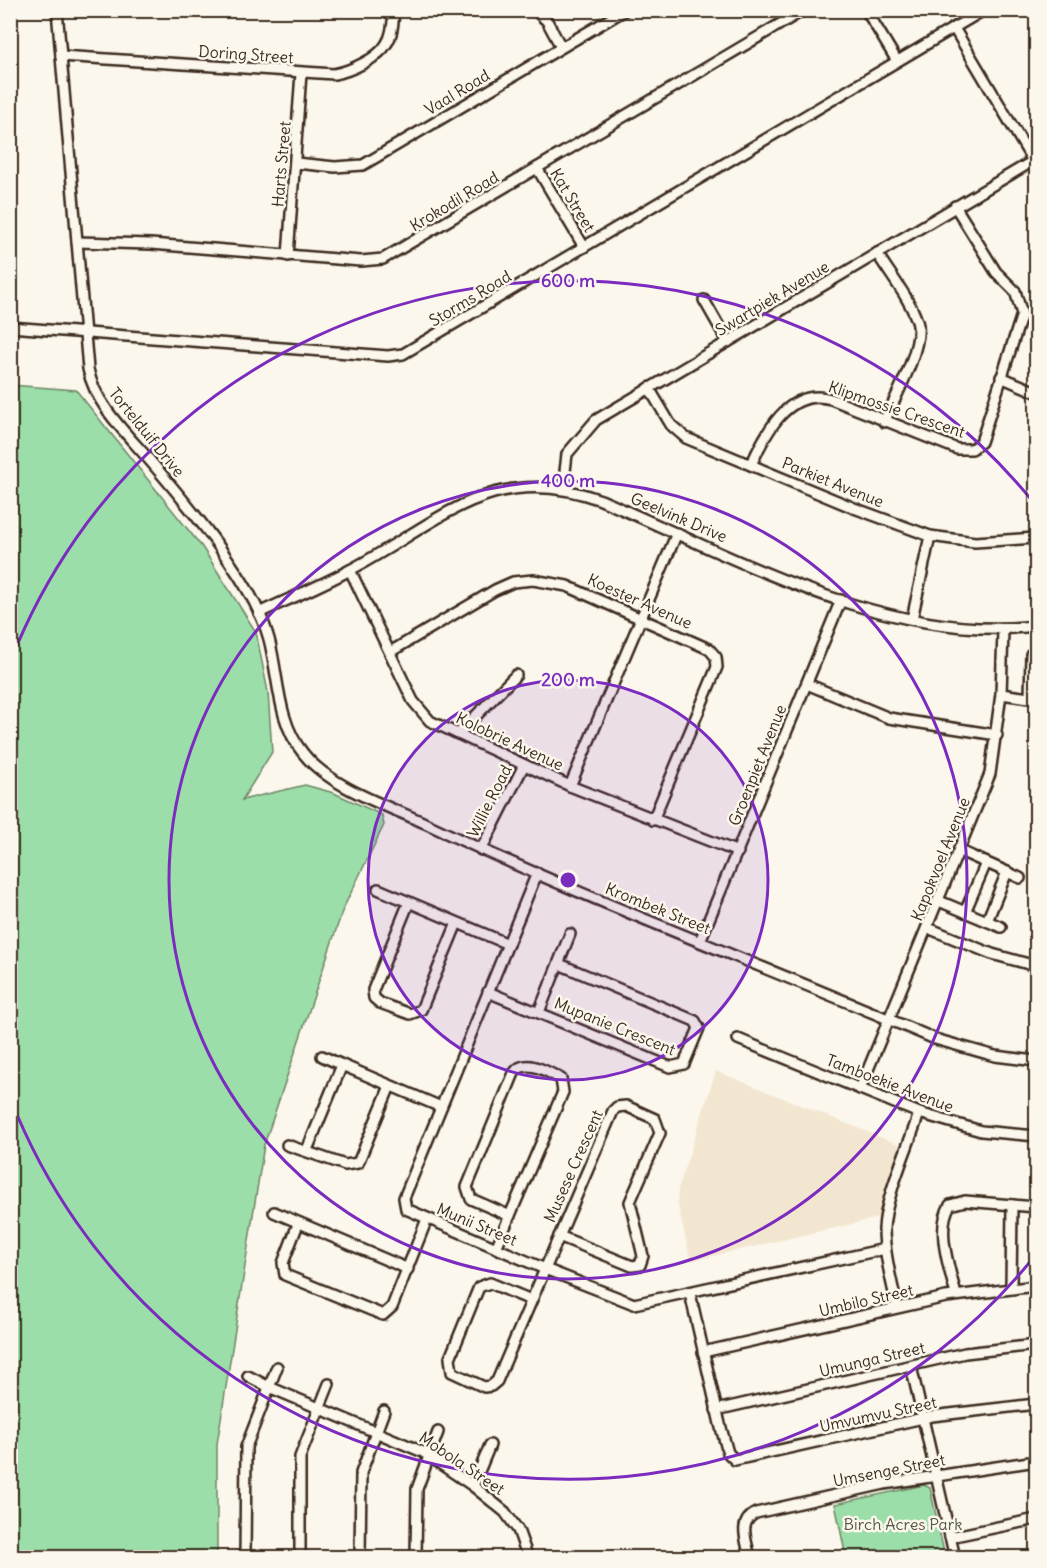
<svg xmlns="http://www.w3.org/2000/svg" width="1047" height="1568" font-family="Delius,sans-serif">
<style>
.built{fill:#f3e6d1}
.green{fill:#9cdea9;stroke:#6c8464;stroke-width:1.5}
.lines{fill:none;stroke-linecap:round;stroke-linejoin:round}
.minor-casing{stroke:#3b2a1e;stroke-width:14}
.minor{stroke:#fbf7ec;stroke-width:9}
.ring{fill:none;stroke:#7b2cbf;stroke-width:3}
.labels{text-anchor:middle;dominant-baseline:central;stroke-width:5;stroke-linejoin:round;paint-order:stroke}
.street-label{font-size:16px;fill:#3b2a1e;stroke:#fbf7ec}
.park-label{font-size:16px;fill:#535741;stroke:#fbf7ec}
.centre{fill:#7b2cbf;stroke:#fbf7ec;stroke-width:3}
.ring-label{font-size:18px;text-anchor:middle;font-weight:bold;fill:#7b2cbf;stroke:#fbf7ec;stroke-width:5;stroke-linejoin:round;paint-order:stroke}
</style>
<rect width="100%" height="100%" fill="#fbf7ec"/>
<filter id="ink" filterUnits="userSpaceOnUse"><feTurbulence type="fractalNoise" baseFrequency=".0167" numOctaves="2"/><feDisplacementMap in="SourceGraphic" scale="12" xChannelSelector="R" yChannelSelector="G"/><feConvolveMatrix kernelMatrix="1 2 1 2 8 2 1 2 1" color-interpolation-filters="sRGB"/></filter>
<g filter="url(#ink)">
<path class="built" d="M716 1071 900 1145 878 1218 691 1261 677 1202 678 1189Z"/>
<g class="green">
<path d="M10 385 76 390 202 547 256 632 268 692 272 752 242 800 305 785 334 793 382 815 384 825 343 909 264 1145 217 1444V1557H11Z"/>
<path d="M924 1485 930 1488 945 1557H846L835 1504Z"/>
</g>
<g class="lines">
<defs>
<g id="minor">
<path d="M57 10 88 369C95 405 128 435 152 463 175 490 199 518 220 548 239 575 260 606 269 639 279 677 277 721 303 753 329 787 388 806 427 824 593 903 766 966 935 1039L995 1056 1036 1061"/>
<path d="M535 10 547 21 561 47"/>
<path d="M866 10 897 61"/>
<path d="M954 28 1036 166"/>
<path d="M61 56 334 74C351 71 379 58 387 43 393 34 393 21 394 10"/>
<path d="M296 163 335 167 363 165 625 10"/>
<path d="M537 168 584 247"/>
<path d="M77 242 151 244 361 261 383 259 804 10"/>
<path d="M877 253C890 275 909 297 917 321 925 344 894 400 884 422"/>
<path d="M288 256 301 73"/>
<path d="M704 300 728 342"/>
<path d="M10 327 388 356 403 354 984 10"/>
<path d="M1001 377 1036 392"/>
<path d="M649 388 671 425 686 438 854 508 930 536 975 542 1036 538"/>
<path d="M751 465C765 434 788 387 831 399L957 449H972L981 442 1022 314 1015 291 996 272 955 206"/>
<path d="M563 489 567 454 596 420 1033 161"/>
<path d="M350 570 413 701 430 721 570 786 738 852"/>
<path d="M259 613C289 599 320 586 350 570 440 523 491 460 601 500 734 557 888 644 1036 626"/>
<path d="M912 619 930 536"/>
<path d="M390 652 495 590 513 582 533 580 567 586 709 649 716 657 717 667 653 820"/>
<path d="M807 684 889 718 997 735"/>
<path d="M1001 694 1036 699"/>
<path d="M1030 698 1031 654"/>
<path d="M458 734 516 675"/>
<path d="M570 786 677 533"/>
<path d="M481 850 524 765"/>
<path d="M960 851 1007 872 987 921"/>
<path d="M1007 872 1020 878"/>
<path d="M537 873 404 1198 406 1209 545 1269 634 1304 885 1249"/>
<path d="M378 889 508 944"/>
<path d="M939 901 1001 927"/>
<path d="M409 902 373 990 374 998 380 1003 410 1014 421 1010 457 923"/>
<path d="M965 912 986 863"/>
<path d="M928 928 992 954 1036 966"/>
<path d="M700 941 841 600"/>
<path d="M488 992 670 1067 684 1064 699 1028 695 1021 559 964"/>
<path d="M539 1012 570 934"/>
<path d="M738 1039 919 1113 981 1131 1036 1136"/>
<path d="M322 1056 342 1065"/>
<path d="M860 1089 990 774 1001 694 1003 630"/>
<path d="M287 1145 345 1165 358 1163 390 1086"/>
<path d="M307 1150 342 1065 441 1107"/>
<path d="M274 1212 408 1269"/>
<path d="M298 1224 283 1263 285 1275 383 1315 392 1307 427 1219"/>
<path d="M496 1248 563 1092 561 1079C548 1072 525 1057 514 1073L467 1187 471 1199 510 1216"/>
<path d="M1011 1288 1012 1205"/>
<path d="M690 1293 720 1424 728 1453 735 1460 932 1416 1036 1404"/>
<path d="M956 1295C950 1269 935 1230 950 1205L965 1201 1036 1207"/>
<path d="M531 1300 490 1283 479 1287 450 1358 452 1372 484 1387 491 1386 497 1381 613 1111 617 1107 626 1106 655 1119 660 1133 630 1202 643 1256 640 1265 632 1266 559 1236"/>
<path d="M897 1307C892 1282 884 1255 884 1229 885 1197 909 1146 919 1113"/>
<path d="M703 1352 946 1297 1036 1286"/>
<path d="M911 1366 955 1558"/>
<path d="M248 1376 269 1387 423 1452 473 1486 505 1512 518 1530 528 1558"/>
<path d="M716 1410 965 1353 1036 1345"/>
<path d="M473 1486 490 1445"/>
<path d="M950 1537 1036 1519"/>
<path d="M245 1558 246 1447 277 1367"/>
<path d="M300 1558V1457L329 1384"/>
<path d="M360 1558 361 1473 384 1411"/>
<path d="M416 1558 417 1489 438 1432"/>
<path d="M750 1558C747 1541 737 1522 756 1513L884 1484 1036 1461"/>
</g>
</defs>
<use href="#minor" class="minor-casing"/>
<use href="#minor" class="minor"/>
</g>
</g>
<circle cx="568" cy="880" r="200" fill="#7b2cbf" fill-opacity=".12"/>
<g class="ring">
<circle cx="568" cy="880" r="200"/>
<circle cx="568" cy="880" r="399"/>
<path d="M1034 1257A599 599 0 0 1 11 1100M11 660A599 599 0 0 1 1034 503"/>
</g>
<g class="labels">
<g class="street-label">
<text transform="translate(246 54) rotate(4)">Doring Street</text>
<text transform="translate(457 92) rotate(-31)">Vaal Road</text>
<text transform="translate(281 164) rotate(-85)">Harts Street</text>
<text transform="translate(573 200) rotate(59)">Kat Street</text>
<text transform="translate(454 201) rotate(-31)">Krokodil Road</text>
<text transform="translate(470 298) rotate(-31)">Storms Road</text>
<text transform="translate(772 298) rotate(-31)">Swartpiek Avenue</text>
<text transform="translate(897 409) rotate(19)">Klipmossie Crescent</text>
<text transform="translate(147 432) rotate(51)">Tortelduif Drive</text>
<text transform="translate(833 482) rotate(22)">Parkiet Avenue</text>
<text transform="translate(679 517) rotate(23)">Geelvink Drive</text>
<text transform="translate(640 601) rotate(24)">Koester Avenue</text>
<text transform="translate(510 741) rotate(25)">Kolobrie Avenue</text>
<text transform="translate(757 765) rotate(-68)">Groenpiet Avenue</text>
<text transform="translate(489 801) rotate(-63)">Willie Road</text>
<text transform="translate(940 859) rotate(-68)">Kapokvoel Avenue</text>
<text transform="translate(658 908) rotate(22)">Krombek Street</text>
<text transform="translate(615 1026) rotate(22)">Mupanie Crescent</text>
<text transform="translate(890 1083) rotate(21)">Tamboekie Avenue</text>
<text transform="translate(573 1166) rotate(-66)">Musese Crescent</text>
<text transform="translate(477 1224) rotate(23)">Munii Street</text>
<text transform="translate(866 1300) rotate(-13)">Umbilo Street</text>
<text transform="translate(872 1359) rotate(-13)">Umunga Street</text>
<text transform="translate(878 1414) rotate(-12)">Umvumvu Street</text>
<text transform="translate(462 1463) rotate(34)">Mobola Street</text>
<text transform="translate(889 1470) rotate(-11)">Umsenge Street</text>
</g>
<g class="park-label">
<text x="903" y="1524">Birch Acres Park</text>
</g>
</g>
<circle cx="568" cy="880" r="9" class="centre"/>
<g class="ring-label">
<text x="568" y="287">600 m</text>
<text x="568" y="487">400 m</text>
<text x="568" y="686">200 m</text>
</g>
<rect width="1047" height="1568" fill="none" stroke="#fbf7ec" stroke-width="36"/>
<rect x="18" y="18" width="1011" height="1532" fill="none" stroke="#3b2a1e" stroke-width="2" filter="url(#ink)"/>
</svg>
